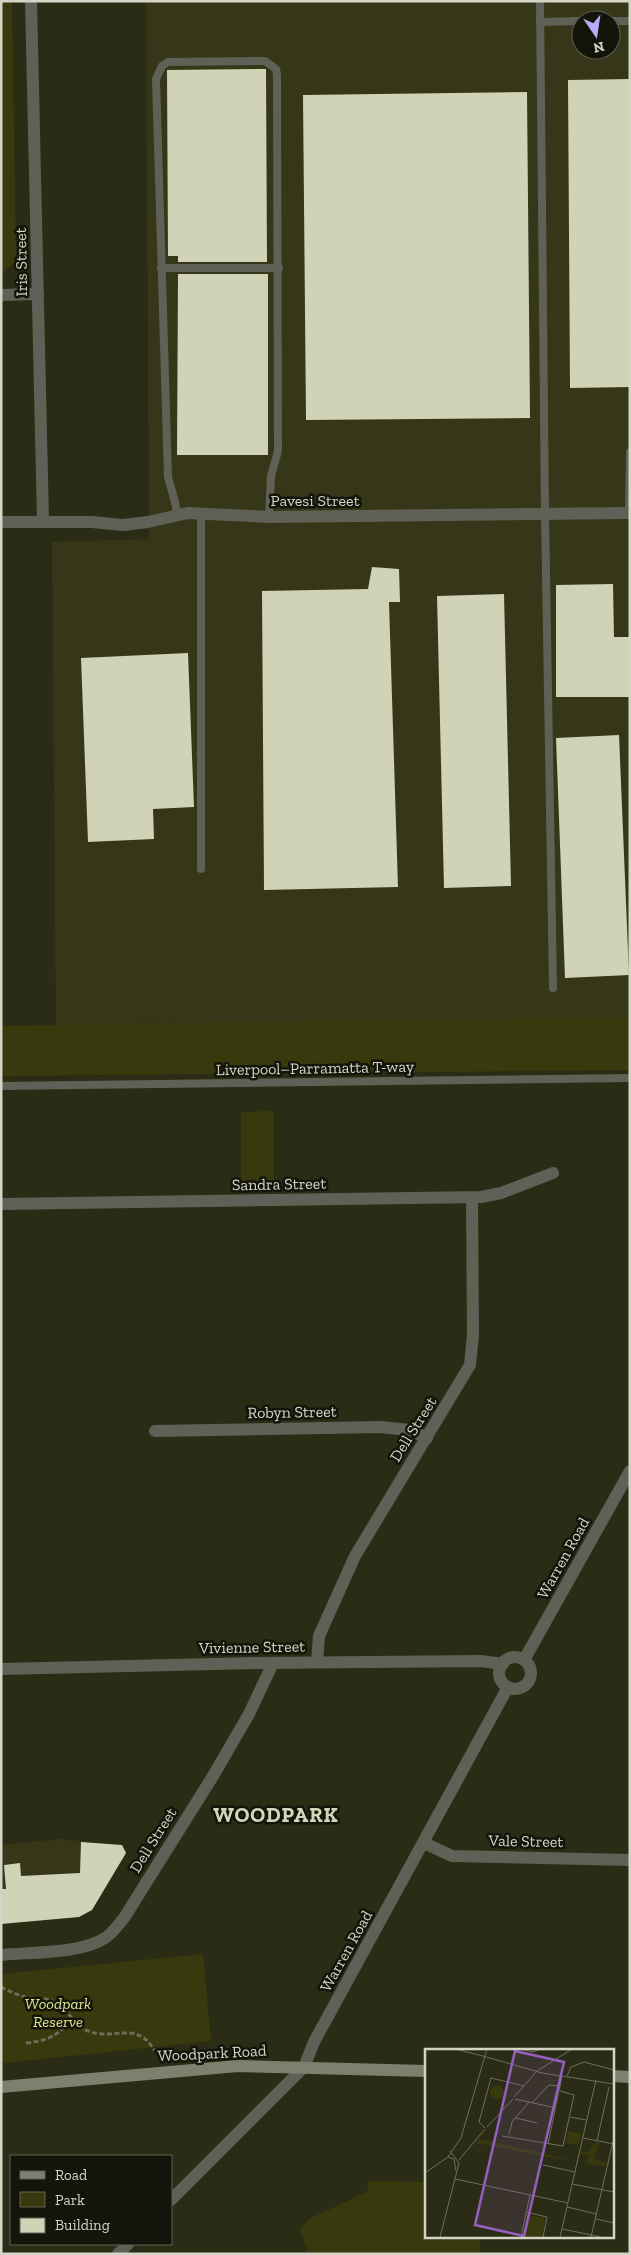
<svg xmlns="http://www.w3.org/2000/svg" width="631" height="2255" font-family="'Zilla Slab',serif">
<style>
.built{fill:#353718;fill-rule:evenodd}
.green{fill:#383a0d}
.building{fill:#d0d3b6}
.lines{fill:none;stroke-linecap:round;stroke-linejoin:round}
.path{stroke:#6c6d59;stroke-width:3;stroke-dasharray:5 2.5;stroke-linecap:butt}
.service{stroke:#606156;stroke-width:8}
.minor{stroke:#606156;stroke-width:12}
.secondary{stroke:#7e7f6e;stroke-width:12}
.labels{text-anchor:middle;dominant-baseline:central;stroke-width:5;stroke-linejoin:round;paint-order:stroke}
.street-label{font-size:16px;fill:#d4d5c7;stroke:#13140a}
.park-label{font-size:16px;font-style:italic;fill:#dfe68e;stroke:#13140a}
.district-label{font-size:21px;font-weight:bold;letter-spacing:1px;fill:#d3d6ba;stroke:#13140a}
.inset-road{fill:none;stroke:#6f705c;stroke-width:1}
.view{fill:#965fc1;fill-opacity:0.15;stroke:#965fc1;stroke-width:2.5}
.inset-edge{fill:none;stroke:#d4d5c7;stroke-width:2.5}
</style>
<rect width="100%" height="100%" fill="#2b2c15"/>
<g class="built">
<path d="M146 1H630V1029L56 1036 52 542 149 539ZM581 20H611V50H581Z"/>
<path d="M60 1839 122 1845 92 1910 79 1917 1 1924V1845Z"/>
</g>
<g class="green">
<path d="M1 1H12L16 261 1 274Z"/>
<path d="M630 1017V1070L1 1076V1026Z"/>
<path d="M274 1111V1182H241V1112Z"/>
<path d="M203 1954 211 2041 5 2063 1 2059V1974Z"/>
<path d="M367 2181 426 2182V2236H480V2254H308L300 2229 311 2218 368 2191Z"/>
</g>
<g class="building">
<path d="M266 69 267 262H178V256H168L167 70Z"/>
<path d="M630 79V387L570 388 568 80Z"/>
<path d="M527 92 530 418 306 420 303 95Z"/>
<path d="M178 274H268V455H177Z"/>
<path d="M372 567 399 569 400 602H389L398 887 264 890 262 591 368 589Z"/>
<path d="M613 584 614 637H630V697H556V585Z"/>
<path d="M504 594 511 886 444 888 437 596Z"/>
<path d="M188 653 194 807 153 809 154 839 88 842 81 658Z"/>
<path d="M619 735 629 975 565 978 556 738Z"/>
<path d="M81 1842 122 1845 126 1853 92 1910 79 1917 1 1924V1889H6L4 1865 20 1863 21 1876 80 1873Z"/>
</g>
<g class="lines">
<g class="path">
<path d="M1 1987C9 1991 17 1995 26 1997 35 1998 44 1998 53 2001 68 2008 73 2025 88 2031 113 2041 137 2020 154 2050"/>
<path d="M26 2043C47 2041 61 2035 72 2017"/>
</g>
<g class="service">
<path d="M540 1 545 514 553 988"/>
<path d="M611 21H630"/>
<path d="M540 22 581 21"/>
<path d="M161 268H279"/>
<path d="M629 513 630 452"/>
<path d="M177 515 175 502 168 477 156 79 162 66 168 62 265 61 276 69 277 75 278 451 271 476 269 517"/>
<path d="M201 869V513"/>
<path d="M1 1086 630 1078"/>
</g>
<g class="minor">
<path d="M31 1 43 521"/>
<path d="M1 295 38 294"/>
<path d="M1 522H92L123 525 148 522 188 513 269 517 630 513"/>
<path d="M1 1204 481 1197 501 1193 553 1173"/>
<path d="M155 1431 380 1427 410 1430 427 1438"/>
<circle cx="515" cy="1673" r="16"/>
<path d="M524 1660 630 1471"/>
<path d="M317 1662 319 1636 355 1556 470 1365 473 1335 472 1198"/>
<path d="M1 1669 259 1663 481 1661 503 1664"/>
<path d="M424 1843 452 1856 630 1860"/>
<path d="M1 1955C30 1952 81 1954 105 1938 113 1933 118 1925 124 1918L213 1776 249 1714 273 1663"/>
<path d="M171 2200 304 2067 314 2042 508 1687"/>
<path d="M118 2254 128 2244"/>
</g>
<g class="secondary">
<path d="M612 2076 630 2077"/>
<path d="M1 2087 238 2066 426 2071"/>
</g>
</g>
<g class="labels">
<g class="street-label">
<text transform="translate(21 262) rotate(-91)">Iris Street</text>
<text x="315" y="500">Pavesi Street</text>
<text transform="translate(315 1068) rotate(-1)">Liverpool–Parramatta T-way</text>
<text transform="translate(279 1184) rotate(-1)">Sandra Street</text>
<text transform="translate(292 1412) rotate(-1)">Robyn Street</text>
<text transform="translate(413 1429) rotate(-58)">Dell Street</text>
<text transform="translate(563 1558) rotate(-61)">Warren Road</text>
<text transform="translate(252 1647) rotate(-1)">Vivienne Street</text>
<text transform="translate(153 1840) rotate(-58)">Dell Street</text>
<text transform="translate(526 1841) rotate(1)">Vale Street</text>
<text transform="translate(346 1951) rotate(-61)">Warren Road</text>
<text transform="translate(212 2053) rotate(-3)">Woodpark Road</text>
</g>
<g class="park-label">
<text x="58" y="2003">Woodpark<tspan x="58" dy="18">Reserve</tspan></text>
</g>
<g class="district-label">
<text x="276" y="1814">WOODPARK</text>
</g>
</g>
<g transform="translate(425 2049)">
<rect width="189" height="189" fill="#2b2c15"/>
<path d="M65 43a7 7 0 1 1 14 0a7 7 0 1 1-14 0ZM143 82 156 85 154 96 141 94ZM54 90 112 103 150 113 51 94ZM170 93 175 94 168 110 181 113 180 118 162 114 163 106 156 105V102L163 103ZM102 166 120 169 117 188H97Z" fill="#383a0d"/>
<path class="inset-road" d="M30 0 58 7M96 0 108 3 115 0M58 7 117 24 189 35M142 27 146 18 159 13 189 21M89 48 112 22 147 0M90 50 131 59M107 54 124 36 136 37M145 68 161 71M91 69 112 74M62 78 88 50M60 79 54 73 66 29 99 37M84 86 87 73 104 53M77 87 138 97 149 46 135 42M158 89 189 95M172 92 184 38M123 95 137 27M23 108 29 110 31 122M34 111 60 80M118 116 150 123M0 124 23 108 36 89 62 0M30 130 143 154M147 135 189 143M142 158 172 165M101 163 122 168 118 188M171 170 189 174M137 180 176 188M15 188 34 114 25 102M96 188 105 146M135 188 171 31M166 188 189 88"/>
<path class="view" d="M90 2 139 13 99 187 50 176Z"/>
<rect width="189" height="189" class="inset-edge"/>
</g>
<rect width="631" height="2255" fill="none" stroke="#d4d5c7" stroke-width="5"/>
<rect x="10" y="2155" width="162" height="90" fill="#13140a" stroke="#606156"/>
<rect x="20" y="2171" width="25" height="8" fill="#7e7f6e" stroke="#606156"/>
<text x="55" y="2180" font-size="15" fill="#d4d5c7">Road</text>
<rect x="20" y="2192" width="25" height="15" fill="#383a0d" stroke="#606156"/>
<text x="55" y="2205" font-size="15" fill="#d4d5c7">Park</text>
<rect x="20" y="2218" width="25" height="15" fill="#d0d3b6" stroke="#606156"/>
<text x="55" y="2230" font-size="15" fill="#d4d5c7">Building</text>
<g transform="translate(596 35) rotate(167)"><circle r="24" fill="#13140a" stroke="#606156"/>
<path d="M0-4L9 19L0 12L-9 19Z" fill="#b9abf7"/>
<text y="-8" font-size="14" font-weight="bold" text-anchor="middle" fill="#d4d5c7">N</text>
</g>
</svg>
